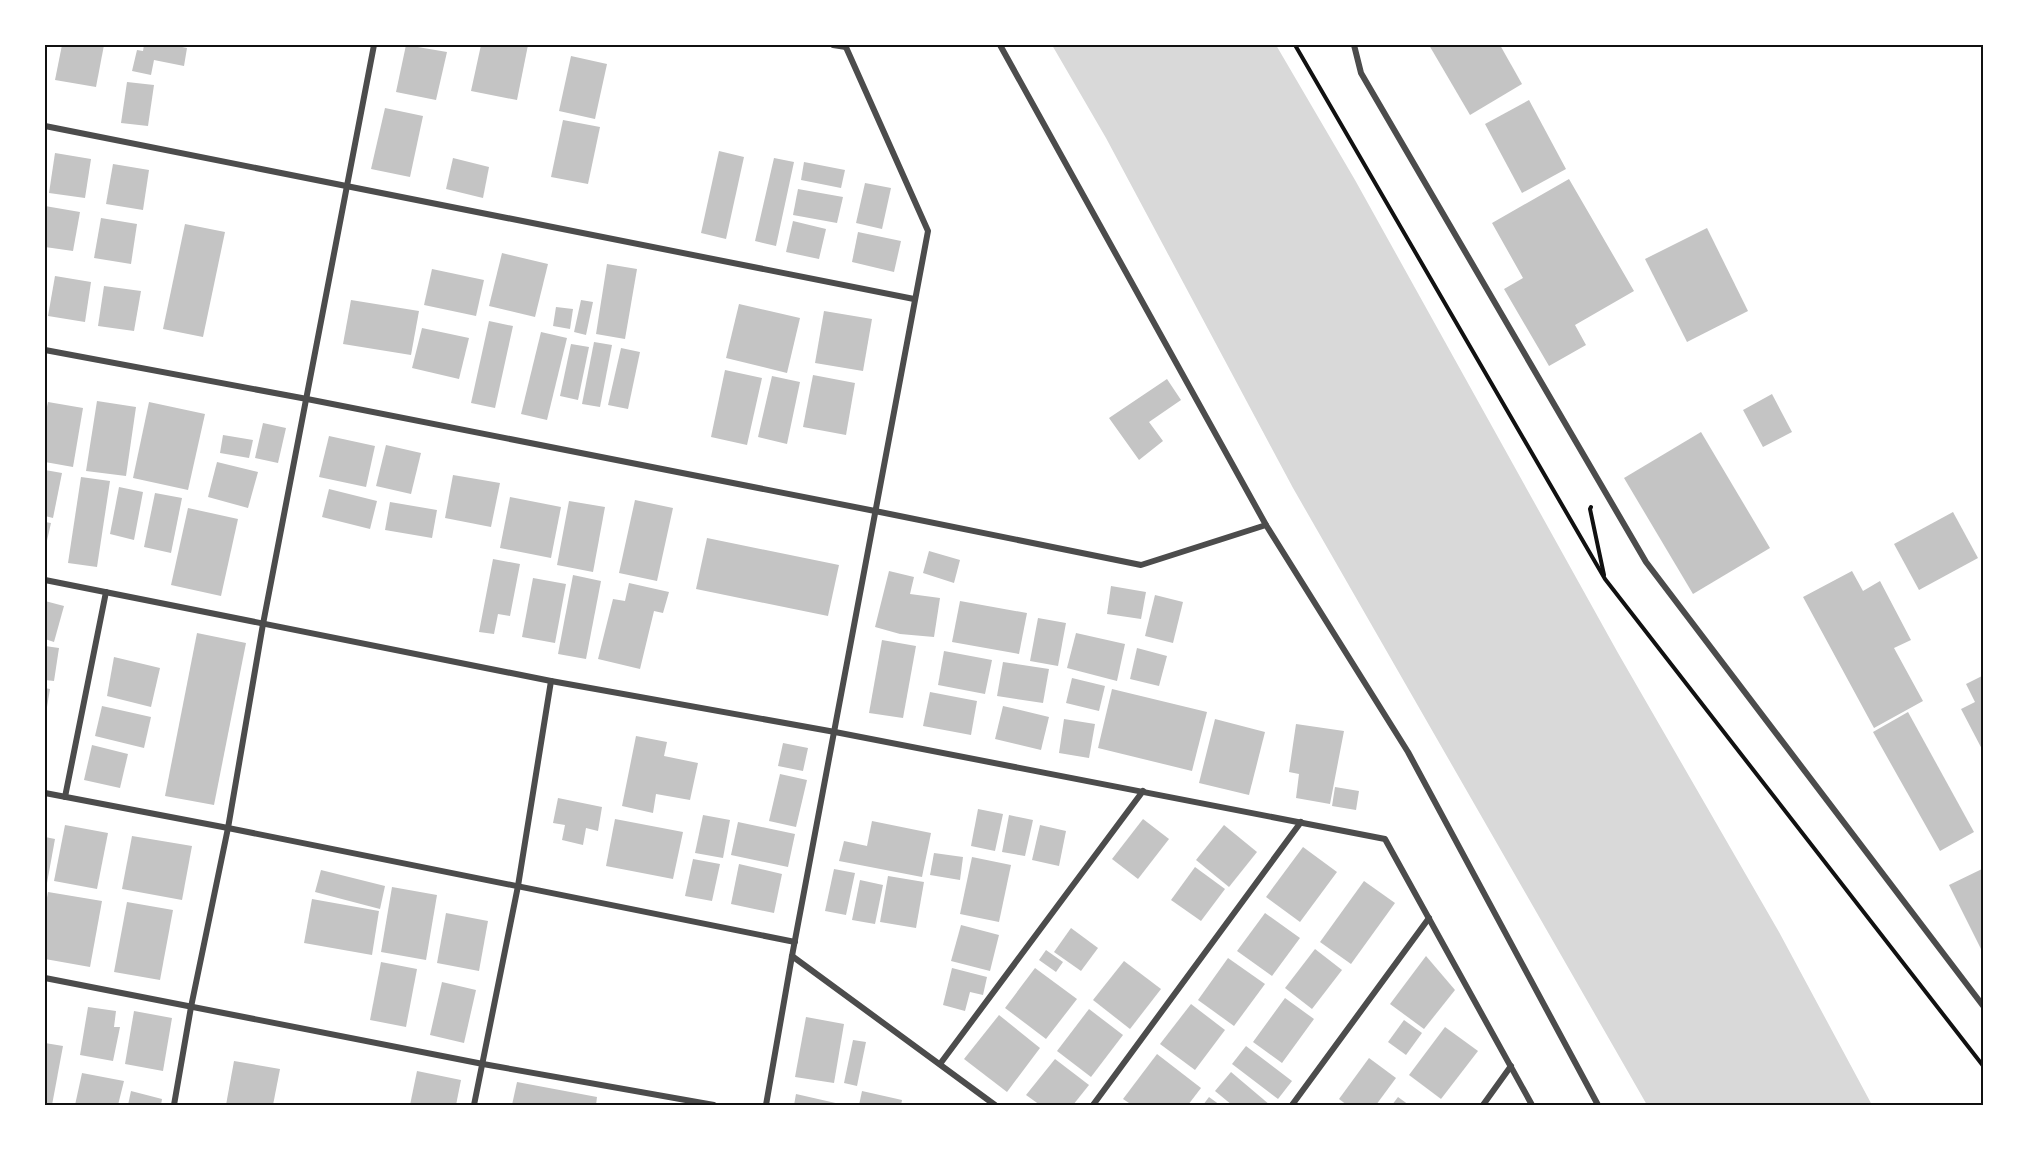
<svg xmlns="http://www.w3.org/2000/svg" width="2029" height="1150" font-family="Arial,sans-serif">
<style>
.water{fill:#d9d9d9}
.building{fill:#c4c4c4}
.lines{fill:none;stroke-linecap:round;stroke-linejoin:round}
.path{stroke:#111;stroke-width:4}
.minor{stroke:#4c4c4c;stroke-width:6}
.neatline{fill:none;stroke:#111;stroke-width:2}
</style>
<rect width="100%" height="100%" fill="#fff"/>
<path class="water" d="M1052 45H1276L1355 180 1618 653 1779 932 1872 1105H1647L1293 488 1106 138Z"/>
<g class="building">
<path d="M62 45H104L96 87 55 80Z"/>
<path d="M144 45H172L187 48 184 66 154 60 151 75 132 71 137 50 143 51Z"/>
<path d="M406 45 447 52 436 100 396 92Z"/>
<path d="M481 45H528L517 100 471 91Z"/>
<path d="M1429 45H1500L1522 84 1470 115Z"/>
<path d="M571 56 607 64 595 119 559 111Z"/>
<path d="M127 82 154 85 148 126 121 123Z"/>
<path d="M1529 100 1566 169 1522 193 1485 124Z"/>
<path d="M385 108 423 116 410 177 371 169Z"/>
<path d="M563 120 600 127 588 184 551 177Z"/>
<path d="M719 151 744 157 726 239 701 233Z"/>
<path d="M55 153 91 159 85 198 49 193Z"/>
<path d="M453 158 489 167 483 198 446 189Z"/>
<path d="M774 158 794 162 776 246 755 241Z"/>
<path d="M804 162 845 170 841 188 801 180Z"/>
<path d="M113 164 149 170 143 210 106 204Z"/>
<path d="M1569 179 1634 291 1575 325 1586 345 1549 366 1504 289 1523 278 1492 223Z"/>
<path d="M865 183 891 188 882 229 856 223Z"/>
<path d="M798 189 843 197 837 223 793 215Z"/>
<path d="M45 206 80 212 73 251 45 247Z"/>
<path d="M101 218 137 224 131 264 94 258Z"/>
<path d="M793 221 826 229 819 259 786 252Z"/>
<path d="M185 224 225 232 203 337 163 329Z"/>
<path d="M1707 228 1748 311 1687 342 1645 259Z"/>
<path d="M858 232 901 241 894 272 852 262Z"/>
<path d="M502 253 548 264 535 317 489 306Z"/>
<path d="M607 264 637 269 625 339 596 334Z"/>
<path d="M432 269 484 280 476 316 424 305Z"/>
<path d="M55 276 91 282 85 322 48 316Z"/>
<path d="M104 286 141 291 134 331 98 326Z"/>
<path d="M351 300 419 311 411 355 343 344Z"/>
<path d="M581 300 593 302 586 335 574 332Z"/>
<path d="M739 304 800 318 787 373 726 358Z"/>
<path d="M556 307 573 309 570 329 553 326Z"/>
<path d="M824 311 872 319 863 371 815 363Z"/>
<path d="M489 321 513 326 495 408 471 403Z"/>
<path d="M422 328 469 338 459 379 412 368Z"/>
<path d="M541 332 567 338 547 420 521 414Z"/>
<path d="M594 342 612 345 600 407 582 404Z"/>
<path d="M571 344 589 347 578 400 560 396Z"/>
<path d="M621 348 640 352 628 409 608 405Z"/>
<path d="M725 370 762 378 747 445 711 437Z"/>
<path d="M813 375 855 383 846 435 803 427Z"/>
<path d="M772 376 800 382 787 444 758 437Z"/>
<path d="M1167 379 1181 400 1149 422 1163 441 1139 460 1109 418Z"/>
<path d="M1772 394 1792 432 1763 447 1743 410Z"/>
<path d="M97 401 136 407 126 476 86 471Z"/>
<path d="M48 402 83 408 73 467 45 462V417Z"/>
<path d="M149 402 205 414 188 490 133 478Z"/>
<path d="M263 423 286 428 278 463 255 458Z"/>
<path d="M1701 432 1770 548 1693 594 1624 478Z"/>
<path d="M223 435 253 440 249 458 220 453Z"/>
<path d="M329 436 375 446 366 487 319 477Z"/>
<path d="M386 445 421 453 411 494 376 486Z"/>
<path d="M217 462 258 472 248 508 208 497Z"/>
<path d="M45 470 62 473 53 518 45 516Z"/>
<path d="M453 475 500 483 491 527 445 518Z"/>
<path d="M81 477 110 481 97 567 68 563Z"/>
<path d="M119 487 143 492 134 540 110 534Z"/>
<path d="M329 489 377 501 370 529 322 517Z"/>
<path d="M155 493 182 498 171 553 144 547Z"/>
<path d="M510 497 561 507 551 558 500 548Z"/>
<path d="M635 500 673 508 657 581 619 573Z"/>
<path d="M569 501 605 507 593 572 557 565Z"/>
<path d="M390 502 437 510 432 538 385 530Z"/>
<path d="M188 508 238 519 221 596 171 585Z"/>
<path d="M1953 512 1978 558 1919 590 1894 544Z"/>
<path d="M45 522 51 523 46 545H45Z"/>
<path d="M707 538 839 565 828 616 696 589Z"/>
<path d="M929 551 960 560 954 583 923 573Z"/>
<path d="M493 559 520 564 510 616 498 614 494 634 479 632Z"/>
<path d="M889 571 914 577 910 594 940 598 934 637 900 634 875 627Z"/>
<path d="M1852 571 1863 591 1880 581 1911 640 1894 648 1923 701 1874 728 1803 597Z"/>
<path d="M573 575 601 581 586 659 558 654Z"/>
<path d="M533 578 566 584 555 643 522 637Z"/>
<path d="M629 583 669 592 663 613 654 611 640 669 598 659 613 599 625 601Z"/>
<path d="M1111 586 1146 592 1141 619 1107 614Z"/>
<path d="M1155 595 1183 602 1173 643 1145 636Z"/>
<path d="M45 601 64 606 54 642 45 639Z"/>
<path d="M960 601 1027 613 1019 654 952 642Z"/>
<path d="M1038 618 1066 623 1058 666 1030 661Z"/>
<path d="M197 633 246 643 214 805 165 796Z"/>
<path d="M1076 633 1125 644 1117 681 1067 668Z"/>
<path d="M882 640 916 646 903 718 869 713Z"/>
<path d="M45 646 59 648 54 681 45 680Z"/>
<path d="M1137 648 1167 656 1159 686 1130 679Z"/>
<path d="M944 651 992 660 985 694 938 685Z"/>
<path d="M114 657 160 668 151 707 107 696Z"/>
<path d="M1003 662 1049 669 1043 703 997 696Z"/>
<path d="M1984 675V753L1961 709 1975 702 1966 684Z"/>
<path d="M1072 678 1105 686 1099 711 1066 703Z"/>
<path d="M45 688 50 689 46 713H45Z"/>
<path d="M1112 689 1207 712 1192 771 1098 748Z"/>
<path d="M930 692 977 701 971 735 923 726Z"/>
<path d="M102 706 151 717 144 748 95 736Z"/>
<path d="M1003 706 1049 717 1041 750 995 739Z"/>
<path d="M1908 712 1974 832 1940 851 1873 732Z"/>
<path d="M1064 719 1095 724 1089 758 1059 753Z"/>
<path d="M1215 719 1265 732 1249 795 1199 783Z"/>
<path d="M1296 724 1344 731 1330 804 1296 798 1299 774 1289 772Z"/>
<path d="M636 736 667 742 664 756 698 763 690 800 656 794 653 813 622 806Z"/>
<path d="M783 743 808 748 803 771 778 766Z"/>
<path d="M92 745 128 754 120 788 84 780Z"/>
<path d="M780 774 807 780 796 827 769 821Z"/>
<path d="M1335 787 1359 791 1356 810 1332 806Z"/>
<path d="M558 798 602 807 598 831 586 828 583 845 562 840 565 825 553 823Z"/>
<path d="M978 809 1003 814 995 851 971 846Z"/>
<path d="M703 815 730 820 723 858 695 853Z"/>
<path d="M1009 815 1033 820 1025 856 1002 852Z"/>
<path d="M615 819 683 832 673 879 606 866Z"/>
<path d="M1143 819 1169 839 1138 879 1112 859Z"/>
<path d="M872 821 931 833 922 877 839 861 844 841 867 846Z"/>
<path d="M738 822 795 834 788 867 731 855Z"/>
<path d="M65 825 108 833 97 889 54 881Z"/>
<path d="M1040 825 1066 831 1059 866 1032 860Z"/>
<path d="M1224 825 1257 852 1229 887 1196 860Z"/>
<path d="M132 836 192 846 182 900 122 889Z"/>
<path d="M45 837 55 839 47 883H45Z"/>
<path d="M1303 847 1337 872 1300 922 1266 897Z"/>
<path d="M934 853 963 857 960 880 930 875Z"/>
<path d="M972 857 1011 865 999 922 960 914Z"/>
<path d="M693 859 720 864 712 901 685 896Z"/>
<path d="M739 864 782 874 774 913 731 904Z"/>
<path d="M1195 867 1225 889 1201 921 1171 900Z"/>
<path d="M834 869 855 873 846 915 825 911Z"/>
<path d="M1982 869 1984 874V955L1949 885Z"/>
<path d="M321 870 385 886 380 909 315 892Z"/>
<path d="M888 876 924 882 916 928 880 922Z"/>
<path d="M860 880 883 885 875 924 852 920Z"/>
<path d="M1364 881 1395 903 1351 964 1320 942Z"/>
<path d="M392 887 437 895 426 960 381 952Z"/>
<path d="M48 892 102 901 90 967 45 959V909Z"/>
<path d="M312 899 379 911 372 955 304 943Z"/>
<path d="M127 902 173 910 160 980 114 972Z"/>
<path d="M446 913 488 921 479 971 437 963Z"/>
<path d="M1265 913 1300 938 1272 976 1237 951Z"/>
<path d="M961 925 999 935 990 971 951 961Z"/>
<path d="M1071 928 1098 948 1081 971 1054 952Z"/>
<path d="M1315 949 1342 970 1312 1009 1285 988Z"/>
<path d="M1046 950 1063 962 1056 972 1039 960Z"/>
<path d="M1426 956 1455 990 1424 1029 1390 1004Z"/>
<path d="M1228 958 1265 984 1234 1026 1198 1000Z"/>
<path d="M1124 961 1161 989 1130 1029 1093 1000Z"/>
<path d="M381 962 417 969 406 1027 370 1020Z"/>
<path d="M952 968 987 977 983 995 970 992 965 1011 943 1005Z"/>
<path d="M1035 968 1077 999 1046 1039 1005 1008Z"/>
<path d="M442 982 476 990 464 1043 430 1035Z"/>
<path d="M1285 998 1314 1019 1282 1063 1253 1042Z"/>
<path d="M1191 1004 1225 1030 1195 1070 1160 1044Z"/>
<path d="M88 1007 116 1011 114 1027H120L113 1061 80 1055Z"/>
<path d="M1089 1009 1123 1035 1091 1077 1057 1051Z"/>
<path d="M134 1011 172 1018 163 1071 125 1064Z"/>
<path d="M999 1015 1040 1048 1007 1092 964 1059Z"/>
<path d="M806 1017 844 1024 834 1083 795 1077Z"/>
<path d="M1404 1020 1422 1033 1406 1055 1388 1042Z"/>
<path d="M1445 1027 1478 1051 1441 1099 1409 1075Z"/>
<path d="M853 1040 866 1042 857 1086 844 1083Z"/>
<path d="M45 1043 63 1046 52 1105H45Z"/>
<path d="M1246 1046 1292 1081 1278 1099 1232 1064Z"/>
<path d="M1157 1054 1201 1088 1188 1105H1132L1123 1099Z"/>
<path d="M1369 1058 1396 1078 1376 1105H1347L1339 1099Z"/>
<path d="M1055 1059 1089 1085 1073 1105H1040L1026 1095Z"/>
<path d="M234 1061 280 1069 273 1105H226Z"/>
<path d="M417 1071 461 1080 456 1105H410Z"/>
<path d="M1231 1072 1270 1105H1232L1215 1091Z"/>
<path d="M82 1073 124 1081 118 1105H75Z"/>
<path d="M517 1082 597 1097 596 1105H512Z"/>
<path d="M131 1091 162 1099 161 1105H128Z"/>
<path d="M862 1091 902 1100 901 1105H859Z"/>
<path d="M796 1094 840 1104V1105H794Z"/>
<path d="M1209 1097 1220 1105H1203Z"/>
<path d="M1398 1097 1409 1105H1392Z"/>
</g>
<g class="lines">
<g class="path">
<path d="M1295 45 1605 579 1984 1067"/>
<path d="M1591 507 1590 509 1604 575"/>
</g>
<g class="minor">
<path d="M833 45 846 47"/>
<path d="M1000 45 1266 525 1408 752 1598 1105"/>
<path d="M1354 45 1361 73 1646 562 1984 1007"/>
<path d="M45 126 914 299"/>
<path d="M45 350 307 399 875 511 1141 565 1266 525"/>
<path d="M45 580 551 681 835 732 1385 839 1532 1105"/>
<path d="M45 793 228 828 795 942"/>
<path d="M65 797 106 592"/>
<path d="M792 956 995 1105"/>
<path d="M45 978 483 1064 714 1105"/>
<path d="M940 1064 1143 791"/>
<path d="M174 1105 191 1007 228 828 263 624 374 45"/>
<path d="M474 1105 518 886 551 681"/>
<path d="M766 1105 792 956 928 231 845 45"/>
<path d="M1093 1105 1301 822"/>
<path d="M1292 1105 1429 918"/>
<path d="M1483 1105 1511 1066"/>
</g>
</g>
<rect width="2029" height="1150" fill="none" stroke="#ffffff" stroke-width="93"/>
<rect x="46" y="46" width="1936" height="1058" class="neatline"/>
</svg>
